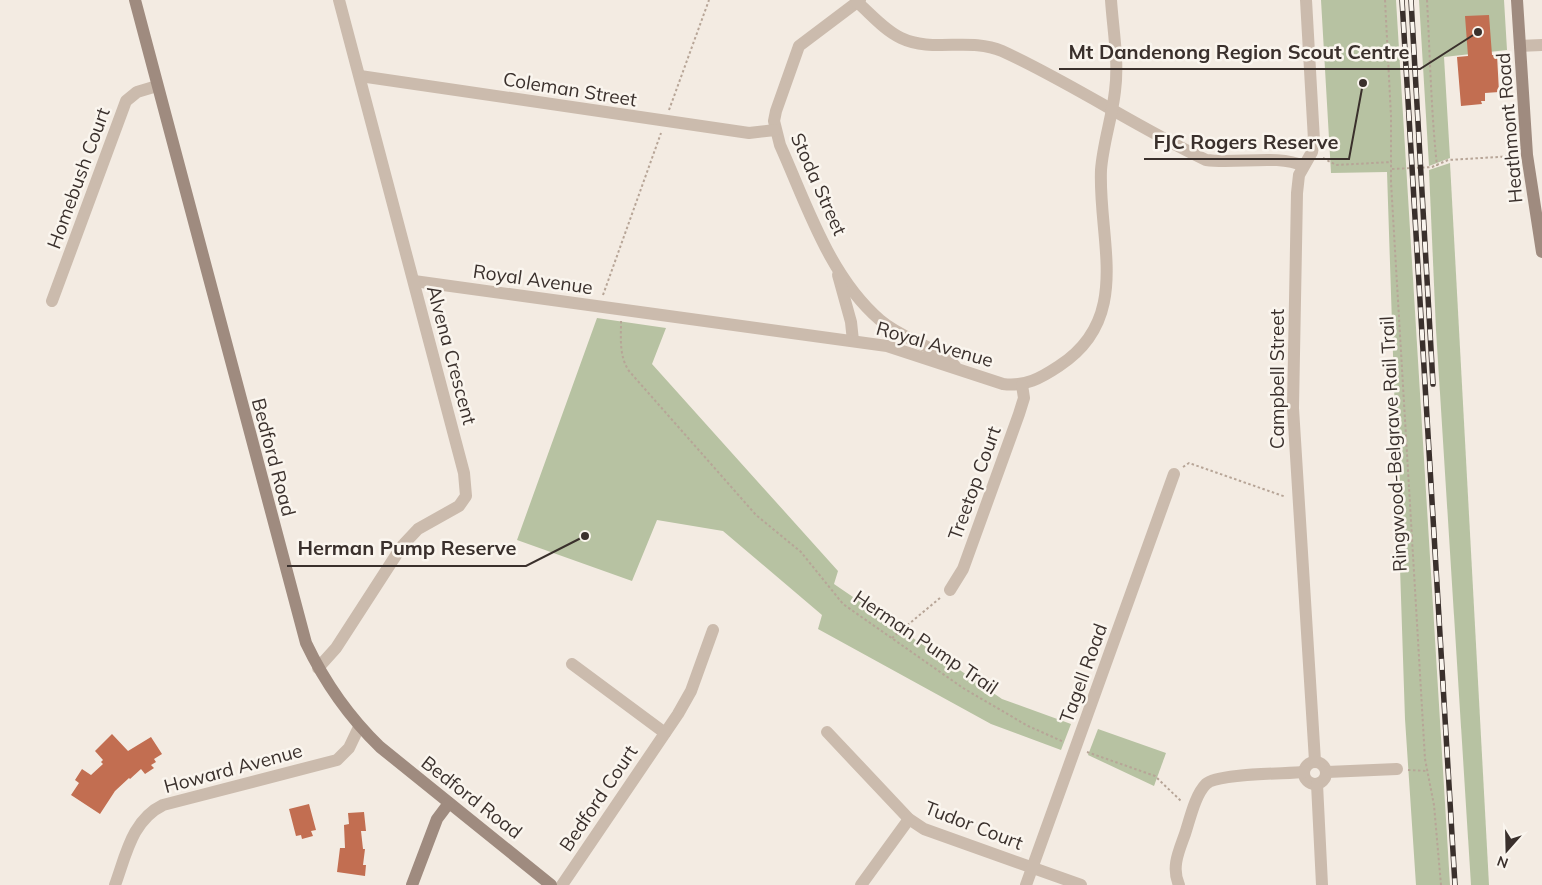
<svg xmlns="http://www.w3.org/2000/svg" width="1542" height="885" font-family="Mulish,sans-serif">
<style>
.green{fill:#b7c2a2}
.building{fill:#c26e51}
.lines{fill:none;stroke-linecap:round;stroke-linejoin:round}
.path{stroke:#b7a597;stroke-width:2;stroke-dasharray:2.5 2.5;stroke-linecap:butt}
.street{stroke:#cbbbad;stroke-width:12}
.secondary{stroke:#9f8b7f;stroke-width:12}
.rail-casing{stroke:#3a302c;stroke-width:5.5}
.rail{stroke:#faf5ee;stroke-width:4;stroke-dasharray:11;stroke-linecap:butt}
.labels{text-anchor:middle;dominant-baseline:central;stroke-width:5;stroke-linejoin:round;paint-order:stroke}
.street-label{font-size:19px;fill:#3a302c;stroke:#faf5ee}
.leader{fill:none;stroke:#3a302c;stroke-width:2}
.callout-dot{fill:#3a302c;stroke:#faf5ee;stroke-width:2}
.callout-label{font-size:20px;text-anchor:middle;font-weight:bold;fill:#3a302c;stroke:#faf5ee;stroke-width:5;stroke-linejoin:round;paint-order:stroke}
</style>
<rect width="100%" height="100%" fill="#f3ebe2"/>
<g class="green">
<path d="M1321 0H1396L1450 885H1416L1405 719 1387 172 1331 173Z"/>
<path d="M1419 0H1504L1507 50 1444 57 1450 158 1429 166Z"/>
<path d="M1450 163 1489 885H1471L1436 330 1429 170Z"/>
<path d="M597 318 666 328 652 364 838 571 834 584 1002 699 1071 724 1061 750 991 724 818 629 822 615 723 531 657 520 632 581 517 540Z"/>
<path d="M1098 729 1166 753 1154 786 1088 755Z"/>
</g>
<g class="building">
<path d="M1489 15 1492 55H1497L1499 92 1485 93V101H1481L1482 104 1461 106 1457 57 1468 56 1465 16Z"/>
<path d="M112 734 128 751 151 737 162 754 154 759 156 762 151 765 154 768 145 774 141 769 130 779 129 778 115 791 100 814 71 795 79 783 75 780 82 769 91 775 103 764 101 762 103 760 95 751Z"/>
<path d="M309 804 316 830 311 831 313 836 302 839 301 835 296 836 289 809Z"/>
<path d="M364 812 366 831H361L363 849H365L363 865H366L365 876 337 872 340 848H345L344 825 349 824 348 813Z"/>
</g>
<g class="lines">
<g class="path">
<path d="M1385 0 1391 116V182L1425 759 1434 805 1441 885"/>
<path d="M1427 0C1430 55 1431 110 1437 166"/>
<path d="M669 110 709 0"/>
<path d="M1323 158 1336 165 1392 162"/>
<path d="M1392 169 1432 167 1448 160 1515 156"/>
<path d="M603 295 661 133"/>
<path d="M621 321C621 339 619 356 629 371L756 515 801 552 843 604 963 688 1028 726 1064 742"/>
<path d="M1183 467 1189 463 1286 497"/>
<path d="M892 638 940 598"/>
<path d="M1087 752 1155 776 1182 802"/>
<path d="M1408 770 1428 771"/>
</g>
<g class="street">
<path d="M860 0 799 46 776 111 774 121 780 145C807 205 829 276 880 320 903 340 934 345 955 366"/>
<path d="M1306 0 1314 140 1312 152 1299 175 1297 193 1293 408 1315 761"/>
<path d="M857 2C871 14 884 30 901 38 932 53 970 37 1002 51 1072 83 1136 127 1206 160 1236 164 1280 154 1303 166"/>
<path d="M1520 46 1542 45"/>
<path d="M360 76 749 133 775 130"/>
<path d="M838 275 851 322 853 341"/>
<path d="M414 281 887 346 1003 384C1025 387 1041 378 1059 366 1133 318 1098 241 1101 170 1103 143 1112 118 1115 91 1119 62 1113 30 1111 0"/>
<path d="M52 301 126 101 137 92 157 86"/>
<path d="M950 590 963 569 1019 414 1024 398 1022 385"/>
<path d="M572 664 665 733"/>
<path d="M318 668 336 648 402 546 418 529 459 506 466 496 464 473 339 0"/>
<path d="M827 732 909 819 924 829 1081 885"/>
<circle cx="1315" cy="773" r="11"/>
<path d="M1327 772 1397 769"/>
<path d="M1317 784 1322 885"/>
<path d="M115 885C126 855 132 820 163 805L337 760 349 748 359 727"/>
<path d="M562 885 678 714 691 691 713 630"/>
<path d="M861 885 909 819"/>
<path d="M1026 885 1174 474"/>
<path d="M1179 885C1171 867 1179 851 1185 834 1190 819 1195 795 1206 784 1218 773 1285 774 1304 772"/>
</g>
<g class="secondary">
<path d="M135 0 306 643C325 683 349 717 380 747L551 885"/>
<path d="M1517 0 1527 155 1542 252"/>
<path d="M412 885 437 819 449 803"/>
</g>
<defs>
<g id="rail">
<path d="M1402 0 1455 885"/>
<path d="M1411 0 1433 384"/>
</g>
</defs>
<use href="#rail" class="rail-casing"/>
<use href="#rail" class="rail"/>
</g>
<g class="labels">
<g class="street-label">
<text transform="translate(570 89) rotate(9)">Coleman Street</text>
<text transform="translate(1509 128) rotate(-95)">Heathmont Road</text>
<text transform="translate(78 178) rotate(-70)">Homebush Court</text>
<text transform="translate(819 184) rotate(66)">Stoda Street</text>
<text transform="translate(533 279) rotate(8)">Royal Avenue</text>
<text transform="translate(935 344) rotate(16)">Royal Avenue</text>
<text transform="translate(452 355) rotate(75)">Alvena Crescent</text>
<text transform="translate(1277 379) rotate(-90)">Campbell Street</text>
<text transform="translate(1393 444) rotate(-93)">Ringwood-Belgrave Rail Trail</text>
<text transform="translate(274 457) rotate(75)">Bedford Road</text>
<text transform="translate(974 483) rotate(-70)">Treetop Court</text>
<text transform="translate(926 642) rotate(34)">Herman Pump Trail</text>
<text transform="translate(1083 673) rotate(-70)">Tagell Road</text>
<text transform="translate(233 768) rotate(-15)">Howard Avenue</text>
<text transform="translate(472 797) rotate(38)">Bedford Road</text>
<text transform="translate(598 798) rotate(-56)">Bedford Court</text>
<text transform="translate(974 825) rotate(21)">Tudor Court</text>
</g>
</g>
<path class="leader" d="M1478 32L1420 69H1059M1363 83L1349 159H1144M585 536L526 566H287"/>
<g class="callout-dot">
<circle cx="1478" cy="32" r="5"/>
<circle cx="1363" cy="83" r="5"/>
<circle cx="585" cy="536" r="5"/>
</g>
<g class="callout-label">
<text x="1239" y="59">Mt Dandenong Region Scout Centre</text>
<text x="1246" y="149">FJC Rogers Reserve</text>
<text x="407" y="555">Herman Pump Reserve</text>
</g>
<g transform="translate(1507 850) rotate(200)" stroke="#faf5ee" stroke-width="4" paint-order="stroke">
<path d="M0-4L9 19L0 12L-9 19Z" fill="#3a302c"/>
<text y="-8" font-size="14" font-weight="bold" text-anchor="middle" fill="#3a302c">N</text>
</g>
</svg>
